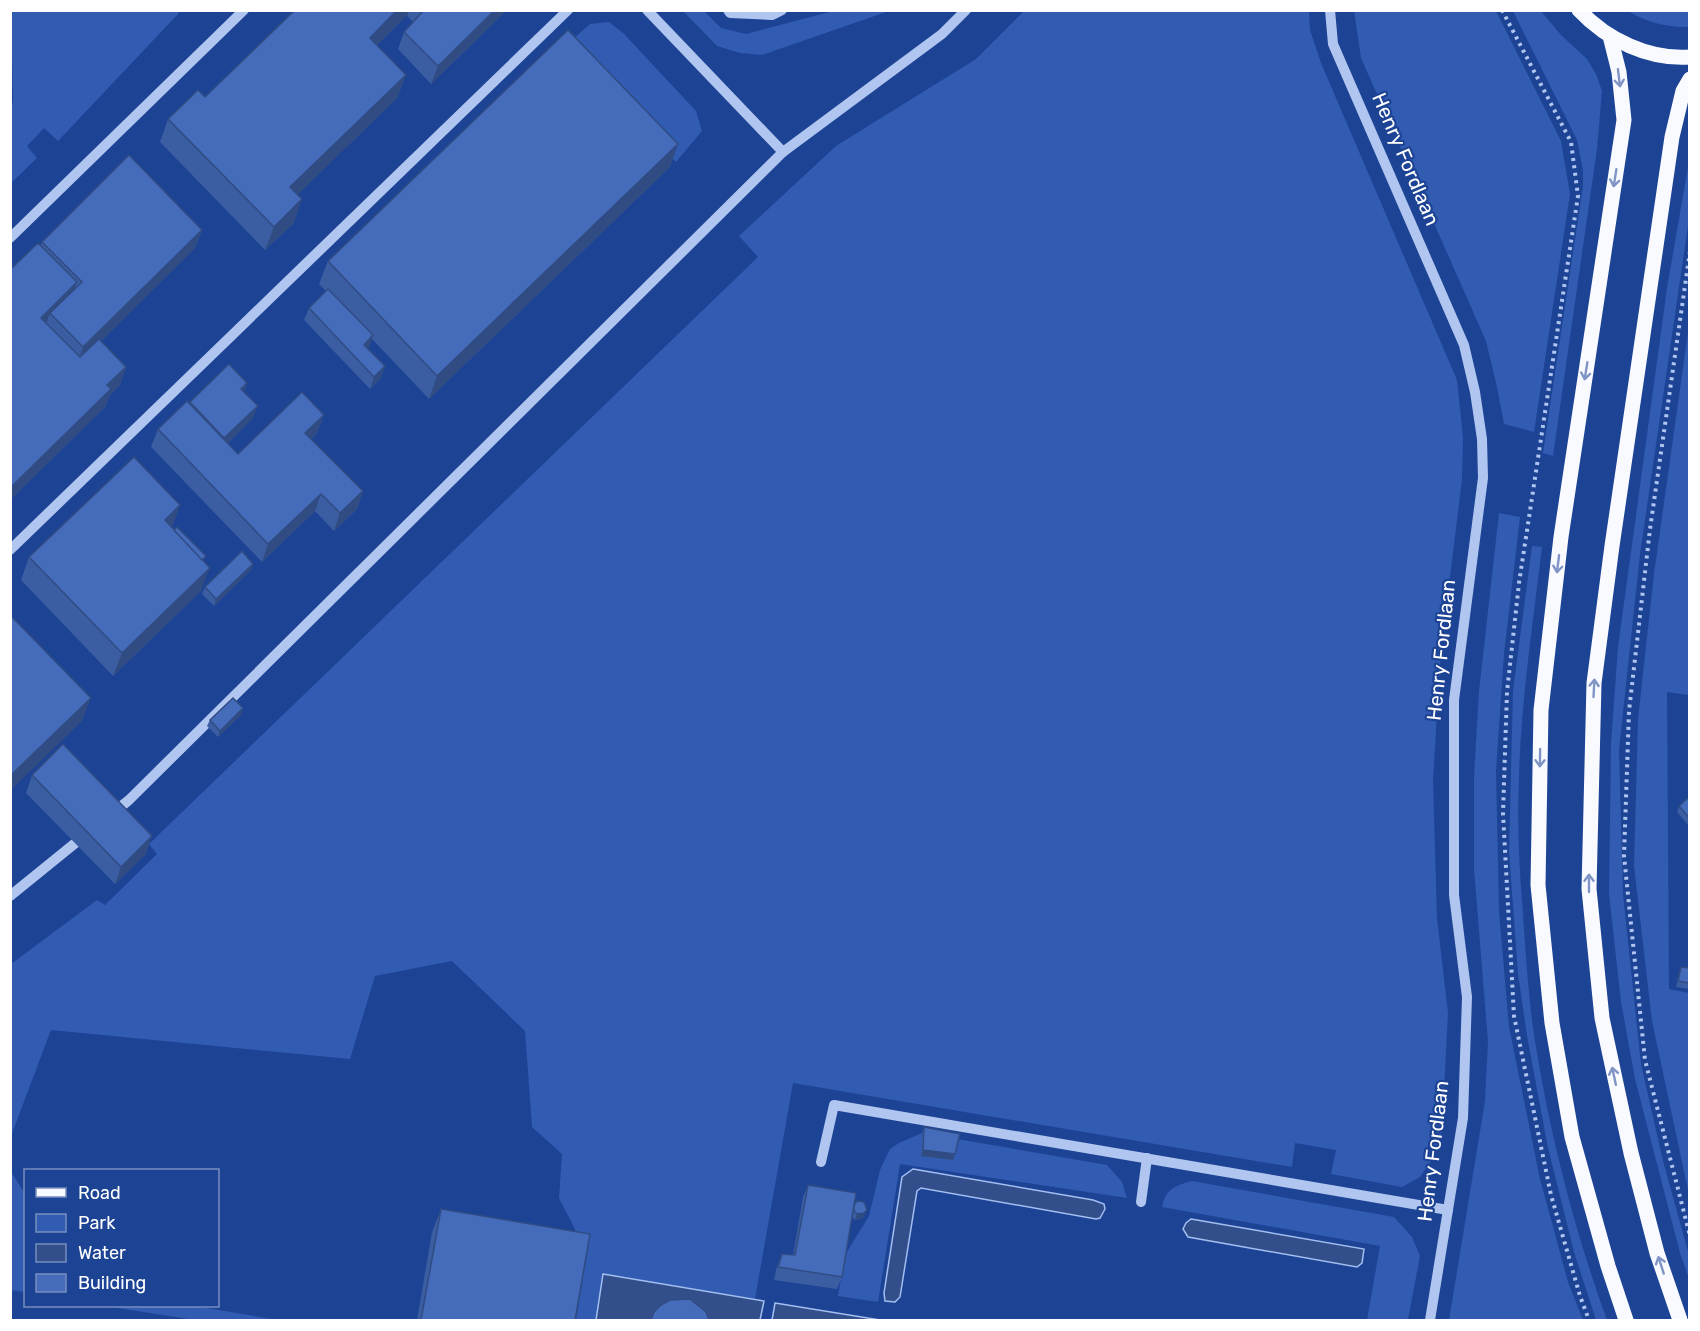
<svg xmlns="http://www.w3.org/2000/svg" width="1700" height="1331" font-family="Rubik,sans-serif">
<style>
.green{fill:#315cb2}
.water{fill:#324e8b;stroke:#a3bef0;stroke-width:1.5}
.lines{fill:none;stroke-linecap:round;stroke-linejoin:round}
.path{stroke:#b0c5ef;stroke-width:4;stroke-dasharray:3 4.5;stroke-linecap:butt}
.minor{stroke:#b0c5ef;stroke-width:10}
.major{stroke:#f8faff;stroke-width:15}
.wall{fill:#3b5da1}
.shaded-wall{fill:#304c83}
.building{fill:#456cbb;stroke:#304c83;stroke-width:1.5}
.oneway{stroke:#8095c5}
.labels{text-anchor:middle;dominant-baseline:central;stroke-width:4.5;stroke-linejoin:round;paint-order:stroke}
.street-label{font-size:20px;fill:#fff;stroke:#1d4395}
</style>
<rect width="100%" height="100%" fill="#1d4395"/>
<g class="green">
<path d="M11 10H177L179 13 58 141 44 128 27 146 37 158 11 183 10 113 13 100Z"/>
<path d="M1354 10 1496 11 1561 141 1570 194 1534 432 1504 424 1497 387 1486 341 1361 58Z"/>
<path d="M683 11H704L721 28 746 34 833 11H889L762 55 740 53 717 46Z"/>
<path d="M1024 11H1309L1310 30 1321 63 1457 380 1463 437 1462 480 1441 649 1433 780 1437 918 1448 1013 1442 1131 1434 1157 1420 1177 1402 1187 1331 1174 1336 1150 1295 1143 1292 1167 793 1083 755 1299 604 1274 596 1320H576L587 1253 559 1198 562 1154 532 1127 525 1031 452 961 375 976 350 1059 51 1030 11 1136V964L97 900 105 905 157 854 149 844 758 257 739 236 836 146 976 59Z"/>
<path d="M1513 11H1541L1561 35 1587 59 1596 74 1602 91 1597 149 1553 456 1543 453 1583 186V170L1577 140Z"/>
<path d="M1628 11H1689V27C1669 28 1645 22 1628 11Z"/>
<path d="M609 22 624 34 696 111 702 131 676 162 563 48 590 24Z"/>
<path d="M1689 161V219L1640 554 1619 750 1623 894 1641 1064 1663 1161 1689 1255V1279L1680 1253 1635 1079 1621 1002 1609 894 1611 744 1618 647 1667 288Z"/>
<path d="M1689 325V695L1667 692 1669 989 1689 993V1195L1652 1021 1634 866 1638 719 1654 574Z"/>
<path d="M1499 513 1520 517 1504 654 1496 771 1499 911 1509 1027 1540 1179 1568 1282 1583 1320H1449L1485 1101 1488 1042 1474 869V777L1479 691Z"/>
<path d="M1532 546 1542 547C1533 623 1521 700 1519 777 1517 822 1519 868 1523 913 1526 960 1529 1007 1537 1053 1552 1143 1576 1235 1607 1320H1596L1574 1252 1548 1148 1527 1036 1518 974 1509 851 1513 691Z"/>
<path d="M922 1133 1107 1165 1122 1182 1127 1198 900 1164 878 1302 838 1296 845 1255 869 1216 880 1170 890 1149 899 1143Z"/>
<path d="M10 1170 25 1194V1292L11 1290Z"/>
<path d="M1192 1181 1394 1217 1412 1237 1420 1256 1408 1320H1367L1380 1246 1162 1207C1166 1188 1175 1186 1192 1181Z"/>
<path d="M105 1306H195L278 1320H195Z"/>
</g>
<g class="water">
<path d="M913 1169 1093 1200 1104 1204 1105 1209 1100 1218 1096 1219 921 1188 917 1191 900 1297 895 1302 885 1301 884 1293 902 1177Z"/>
<path d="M1191 1219 1364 1249 1362 1263 1357 1267 1188 1237 1183 1229 1186 1223Z"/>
<path d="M603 1274 764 1301 760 1320H596Z"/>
<path d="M775 1303 880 1320H772Z"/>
</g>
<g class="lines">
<g class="path">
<path d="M1502 10 1571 142 1578 196 1519 583 1507 692 1503 813 1514 1016 1551 1195 1580 1296 1589 1320"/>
<path d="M1690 251 1650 529 1629 711 1624 856 1645 1060 1690 1236"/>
</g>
<g class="minor">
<path d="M647 10 783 152"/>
<path d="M728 10 730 13 772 15 782 10"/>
<path d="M1330 10 1333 44 1464 345 1475 392 1482 439 1483 478 1454 700V895L1467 997 1463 1118 1430 1320"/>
<path d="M10 238 244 10"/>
<path d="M10 550 568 10"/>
<path d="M113 813 129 800 783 152 942 34 966 10"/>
<path d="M10 896 84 836"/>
<path d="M821 1162 834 1105 1448 1210"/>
<path d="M1141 1202 1147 1158"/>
</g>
<g class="major">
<path d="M1579 10C1607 40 1649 60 1690 57"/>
<path d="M1610 36 1619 72 1624 120 1561 537 1541 710 1538 885 1552 1023 1572 1137 1608 1266 1626 1320"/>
<path d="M1680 1320 1657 1253 1631 1153 1602 1018 1589 889 1594 683 1612 546 1672 137 1683 91 1690 79"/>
</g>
</g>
<g class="wall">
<path d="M295 10H507L431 84 398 49 404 32 413 22 407 16 408 14 377 45 406 75 397 98 298 194 294 223 265 250 160 142 168 119 205 97Z"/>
<path d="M678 144 670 167 429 399 372 339 368 348 381 378 370 389 304 320 309 308 326 291 319 284 328 261Z"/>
<path d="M202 230 195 248 101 341 126 367 120 385 110 395 105 407 10 500V270L41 245 42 242Z"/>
<path d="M244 392 253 418 228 443 238 454 324 415 317 433 311 439 363 491 357 509 334 531 315 511 262 562 151 447 158 429 190 402Z"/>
<path d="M172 528 204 561 201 591 113 676 21 580 29 557Z"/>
<path d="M253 564 251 570 214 606 202 594 205 587Z"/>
<path d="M243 708 241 715 218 737 207 726 210 720Z"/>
<path d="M32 775 146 854 115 884 26 793Z"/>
<path d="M1689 797V823L1688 825 1677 812 1679 806Z"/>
<path d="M1681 967 1689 968V989L1676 987 1679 973Z"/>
<path d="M924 1127 953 1160 921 1156 922 1133Z"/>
<path d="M808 1185 854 1205 864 1216 861 1219 855 1220 852 1217 842 1277 837 1289 774 1280 777 1266 782 1254 793 1255 803 1197Z"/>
<path d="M441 1209 575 1320H417L432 1232Z"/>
</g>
<g class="shaded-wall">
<path d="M397 10H409L408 14 361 61 370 38Z"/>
<path d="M495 10H507L431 84 438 66Z"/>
<path d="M406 75 397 98 282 210 290 187Z"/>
<path d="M678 144 670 167 429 399 437 376Z"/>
<path d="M302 199 294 223 265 250 274 227Z"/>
<path d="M202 230 195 248 77 365 83 347Z"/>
<path d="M77 282 70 300 50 313 46 324 41 318Z"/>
<path d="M373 335 369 348 360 357 364 345Z"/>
<path d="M385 366 381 378 370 389 374 377Z"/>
<path d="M126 367 120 385 110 395 105 407 10 500V488L107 385Z"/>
<path d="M247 383 243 395 241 389Z"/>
<path d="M258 406 253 418 220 451 224 438Z"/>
<path d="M324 415 317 433 298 451 305 433Z"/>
<path d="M363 491 357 509 334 531 340 513Z"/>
<path d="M321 494 315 511 262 562 268 544Z"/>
<path d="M180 505 172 528 165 520Z"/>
<path d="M253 564 251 570 214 606 216 599Z"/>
<path d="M210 568 201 591 113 676 122 653Z"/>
<path d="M91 698 82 721 10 791V776Z"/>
<path d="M243 708 241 715 218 737 220 731Z"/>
<path d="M152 836 146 854 115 884 121 867Z"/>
<path d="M923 1150 955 1154 953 1160 921 1156Z"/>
<path d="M867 1210 864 1216 861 1219 855 1220 857 1214Z"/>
</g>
<g class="building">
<path d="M295 10H397L370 38 406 75 290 187 302 199 274 227 168 119 198 90 205 97Z"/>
<path d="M424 10H495L438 66 404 32Z"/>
<path d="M568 30 678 144 437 376 328 261Z"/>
<path d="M129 155 202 230 83 347 50 313 82 282 42 242Z"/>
<path d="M38 243 77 282 41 318 80 357 99 339 126 367 107 385 111 389 10 488V270Z"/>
<path d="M328 289 373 335 364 345 385 366 374 377 309 308Z"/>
<path d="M229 364 247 383 241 389 258 406 224 438 190 402Z"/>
<path d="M302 392 324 415 305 433 363 491 340 513 321 494 268 544 158 429 187 401 238 454Z"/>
<path d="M134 457 180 505 165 520 210 568 122 653 29 557Z"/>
<path d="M177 527 206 556 202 560 174 530Z"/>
<path d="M242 551 253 564 216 599 205 587Z"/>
<path d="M10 615 91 698 10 776Z"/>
<path d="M233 698 243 708 220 731 210 720Z"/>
<path d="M63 744 152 836 121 867 32 775Z"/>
<path d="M1689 797V818L1679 806Z"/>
<path d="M1681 967 1689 968V983L1678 981Z"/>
<path d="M924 1127 960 1134 955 1154 923 1150Z"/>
<path d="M808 1185 856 1193 842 1277 778 1267 782 1254 795 1255Z"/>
<path d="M857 1201 864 1202 867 1210 864 1213 857 1214 854 1211V1205Z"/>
<path d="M441 1209 590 1234 575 1320H421Z"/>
<path d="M690 1299 706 1312 709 1320H651L654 1312 661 1305 670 1300Z"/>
</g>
<defs><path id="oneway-shaft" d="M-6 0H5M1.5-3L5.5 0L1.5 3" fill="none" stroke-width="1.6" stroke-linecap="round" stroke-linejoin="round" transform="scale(1.5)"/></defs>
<g class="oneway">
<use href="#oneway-shaft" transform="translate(1619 78) rotate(83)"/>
<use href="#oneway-shaft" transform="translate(1615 178) rotate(99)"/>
<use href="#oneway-shaft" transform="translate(1586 371) rotate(99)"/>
<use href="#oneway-shaft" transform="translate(1558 564) rotate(97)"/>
<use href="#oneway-shaft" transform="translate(1594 688) rotate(-87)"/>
<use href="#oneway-shaft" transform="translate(1540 758) rotate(91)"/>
<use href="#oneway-shaft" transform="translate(1589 883) rotate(-90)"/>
<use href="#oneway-shaft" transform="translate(1614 1076) rotate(-102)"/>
<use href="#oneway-shaft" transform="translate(1661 1265) rotate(-108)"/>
</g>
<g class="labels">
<g class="street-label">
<text transform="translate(1406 159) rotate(67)">Henry Fordlaan</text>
<text transform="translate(1441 650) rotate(-84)">Henry Fordlaan</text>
<text transform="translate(1433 1151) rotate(-83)">Henry Fordlaan</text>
</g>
</g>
<rect width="1700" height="1331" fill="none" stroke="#ffffff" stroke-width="24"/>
<rect x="24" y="1169" width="195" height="138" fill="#1d4395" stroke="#778ebf" stroke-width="1.5"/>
<rect x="36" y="1188" width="30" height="9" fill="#f8faff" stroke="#778ebf" stroke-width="1.5"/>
<text x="78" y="1199" font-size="18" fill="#ffffff">Road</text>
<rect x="36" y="1214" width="30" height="18" fill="#315cb2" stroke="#778ebf" stroke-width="1.5"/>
<text x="78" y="1229" font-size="18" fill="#ffffff">Park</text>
<rect x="36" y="1244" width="30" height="18" fill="#324e8b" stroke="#778ebf" stroke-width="1.5"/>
<text x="78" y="1259" font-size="18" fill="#ffffff">Water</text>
<rect x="36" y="1274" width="30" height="18" fill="#456cbb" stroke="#778ebf" stroke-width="1.5"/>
<text x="78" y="1289" font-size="18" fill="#ffffff">Building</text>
</svg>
